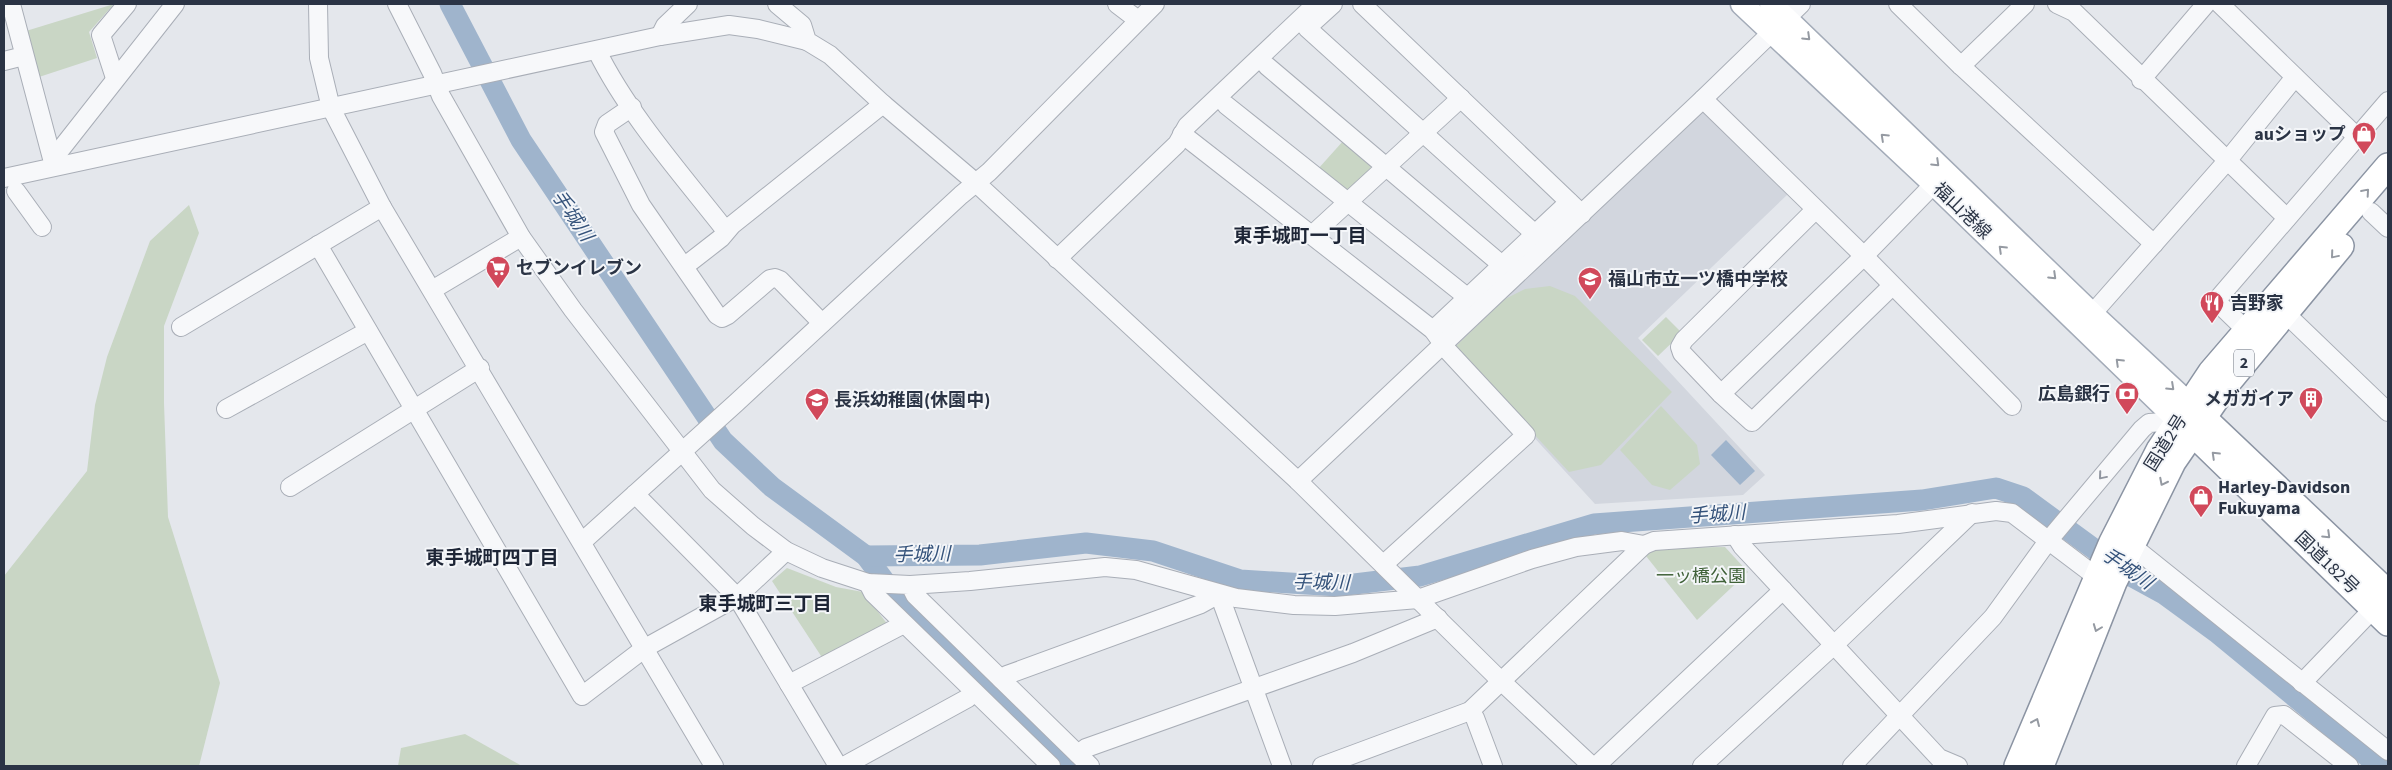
<svg xmlns="http://www.w3.org/2000/svg" width="2392" height="770" font-family="'Source Sans 3','Noto Sans JP',sans-serif">
<style>
.built{fill:#d2d6de}
.green{fill:#c9d6c5}
.water{fill:#9fb4cc}
.lines{fill:none;stroke-linecap:round;stroke-linejoin:round}
.river{stroke:#9fb4cc;stroke-width:21}
.minor-casing{stroke:#a9aeb7;stroke-width:20}
.major-casing{stroke:#a3abb8;stroke-width:25}
.highway-casing{stroke:#8b94a3;stroke-width:28}
.minor{stroke:#f7f8fa;stroke-width:18}
.major{stroke:#fff;stroke-width:22}
.highway{stroke:#fff;stroke-width:25}
.oneway{stroke:#959aa2}
.oneway2{stroke:#9196a0}
.labels{text-anchor:middle;dominant-baseline:central;stroke-width:4;stroke-linejoin:round;paint-order:stroke}
.shield{fill:#f4f6f9;stroke:#676e7b;stroke-width:1}
.shield-label{font-size:16px;font-weight:bold;fill:#2b3445}
.poi-label{font-size:18px;font-weight:bold;fill:#2b3445;stroke:#f4f6f9;text-anchor:start}
.street-label{font-size:18px;fill:#2b3445;stroke:#f4f6f9}
.park-label{font-size:18px;fill:#3f6138;stroke:#f4f6f9}
.water-label{font-size:19px;font-style:italic;fill:#34527a;stroke:#f4f6f9}
.neighbourhood-label{font-size:19px;font-weight:bold;fill:#1d2536;stroke:#f4f6f9}
</style>
<rect width="100%" height="100%" fill="#e4e7ec"/>
<path class="built" d="M1705 109 1788 194 1638 338 1765 475 1743 495 1595 504 1452 348Z"/>
<g class="green">
<path d="M114 4 89 32 97 58 39 77 26 31Z"/>
<path d="M1344 140 1372 163C1370 176 1358 189 1345 190L1318 169Z"/>
<path d="M189 205 199 233 164 326V403L168 517 220 683 199 766H4V576L87 471 95 405 107 357 150 241Z"/>
<path d="M1550 286 1575 296 1672 392 1601 465 1569 472 1454 348 1505 299 1525 289Z"/>
<path d="M1666 317 1682 333 1658 356 1642 340Z"/>
<path d="M1661 406 1697 445 1700 464 1670 490 1652 485 1620 450Z"/>
<path d="M1725 547 1748 572 1697 620 1646 556 1654 548Z"/>
<path d="M787 568 836 587 863 592 888 625 825 662 772 581Z"/>
<path d="M465 734 522 766H398L401 748Z"/>
</g>
<path class="water" d="M1726 440 1755 471 1740 485 1711 455Z"/>
<g class="lines">
<g class="river">
<path d="M450 4 521 140 723 441 772 487 866 556 897 598 1073 766"/>
<path d="M866 556 980 555 1086 543 1153 551 1240 580 1338 586 1420 576 1594 524 1922 500 1996 488 2023 497 2131 576 2164 594 2216 632 2379 766"/>
</g>
<defs>
<g id="minor">
<path d="M11 4 54 166"/>
<path d="M318 4 319 58 331 108 382 207 714 766"/>
<path d="M397 4 432 73 441 96 521 237 573 310 712 490 753 526 786 551 822 568 868 583 910 585 915 595 1090 766"/>
<path d="M777 4 802 25 807 41 830 55 883 104 975 182 1298 481 1501 681 1592 766"/>
<path d="M1117 4 1138 20"/>
<path d="M1362 4 1582 214"/>
<path d="M1898 4 1961 66 2154 244"/>
<path d="M2057 4 2074 12 2287 218"/>
<path d="M2220 4 2357 137"/>
<path d="M1311 24 1333 4"/>
<path d="M1307 28 1535 234"/>
<path d="M660 36 665 26 688 4"/>
<path d="M597 51C628 114 683 176 726 231"/>
<path d="M4 61 24 56"/>
<path d="M1267 66 1502 265"/>
<path d="M1961 66 2025 4"/>
<path d="M115 78 101 35 127 4"/>
<path d="M2141 80 2206 4"/>
<path d="M1703 99 1864 256 2012 406"/>
<path d="M1226 105 1467 297"/>
<path d="M632 107 607 124 604 132 641 205 717 315 722 318 728 315 770 279 775 278 780 280 822 323"/>
<path d="M1182 134 1433 330 1448 351 1526 435 1384 564"/>
<path d="M54 166 57 154 175 4"/>
<path d="M4 178 660 36 729 25 758 29 807 41"/>
<path d="M16 191 42 227"/>
<path d="M1815 210 1684 340 1680 347 1682 353 1721 394 1752 422 1892 286"/>
<path d="M2371 212 2388 228"/>
<path d="M1312 235 1461 98"/>
<path d="M318 245 582 696 645 648 737 597 786 551"/>
<path d="M1057 259 1177 144 1187 126 1316 4"/>
<path d="M685 266 721 238 732 225 883 104"/>
<path d="M432 290 521 237"/>
<path d="M2285 313 2388 412"/>
<path d="M2092 314 2227 161 2295 77"/>
<path d="M181 327 382 207"/>
<path d="M1433 330 1569 202"/>
<path d="M2246 330 2216 301 2388 101"/>
<path d="M1721 394 1864 256 1934 184"/>
<path d="M226 409 368 331"/>
<path d="M1298 481 1703 99 1801 4"/>
<path d="M290 487 480 368"/>
<path d="M635 494 737 597 838 766"/>
<path d="M1735 535 1742 546 1939 758 1958 766"/>
<path d="M583 541 736 403 961 195 989 172 1155 4"/>
<path d="M2131 545 2388 751"/>
<path d="M868 583 873 593 1051 766"/>
<path d="M910 585 970 581 1105 567 1136 570 1236 598 1294 605 1335 606 1418 599 1532 559 1576 547 1622 541 1644 545"/>
<path d="M1001 679 1007 675 1201 604 1219 594 1282 766"/>
<path d="M2302 683 2373 609"/>
<path d="M789 684 904 624"/>
<path d="M1470 711 1475 718 1493 766"/>
<path d="M1078 754 1086 748 1353 653 1438 618"/>
<path d="M844 766 968 698 974 692"/>
<path d="M1322 766 1470 711 1644 545 1654 541 1898 524 1996 511 2012 513 2098 578"/>
<path d="M1596 766 1783 590"/>
<path d="M1702 766 1834 645 1972 513"/>
<path d="M1852 766 1993 617 2048 541 2142 429 2149 423 2179 421"/>
<path d="M2246 766 2275 716 2284 715 2349 766"/>
</g>
<g id="major">
<path d="M1742 4 1934 184 2179 421"/>
<path d="M1771 4 2092 314 2190 405"/>
</g>
<g id="highway">
<path d="M2192 407 2388 593"/>
<path d="M2180 421 2388 623"/>
<path d="M2017 766 2112 542 2159 450 2211 372 2388 166"/>
<path d="M2041 766 2114 582 2173 462 2226 385 2341 246"/>
</g>
</defs>
<use href="#minor" class="minor-casing"/>
<use href="#major" class="major-casing"/>
<use href="#highway" class="highway-casing"/>
<use href="#minor" class="minor"/>
<use href="#major" class="major"/>
<use href="#highway" class="highway"/>
</g>
<defs><path id="oneway-chevron" d="M-2-3.5L2.5 0L-2 3.5" fill="none" stroke-width="1.6" stroke-linecap="round" stroke-linejoin="round" transform="scale(1.25)"/></defs>
<g class="oneway">
<use href="#oneway-chevron" transform="translate(1807 37) rotate(44)"/>
<use href="#oneway-chevron" transform="translate(1884 137) rotate(-137)"/>
<use href="#oneway-chevron" transform="translate(1936 163) rotate(44)"/>
<use href="#oneway-chevron" transform="translate(2366 192) rotate(-49)"/>
<use href="#oneway-chevron" transform="translate(2002 249) rotate(-136)"/>
<use href="#oneway-chevron" transform="translate(2334 255) rotate(130)"/>
<use href="#oneway-chevron" transform="translate(2053 276) rotate(44)"/>
<use href="#oneway-chevron" transform="translate(2119 362) rotate(-136)"/>
<use href="#oneway-chevron" transform="translate(2171 387) rotate(43)"/>
<use href="#oneway-chevron" transform="translate(2215 455) rotate(-136)"/>
<use href="#oneway-chevron" transform="translate(2163 482) rotate(117)"/>
<use href="#oneway-chevron" transform="translate(2327 535) rotate(44)"/>
<use href="#oneway-chevron" transform="translate(2097 628) rotate(111)"/>
<use href="#oneway-chevron" transform="translate(2036 722) rotate(-66)"/>
</g>
<use class="oneway2" href="#oneway-chevron" transform="translate(2102 476) rotate(130)"/>
<defs>
<symbol id="shop-pin" viewBox="-11 -11 22 30"><path d="M0 17L-7.5 6A9.5 9.5 0 1 1 7.5 6Z" fill="#d1495b" stroke="#f4f6f9"/><path d="M-5-2.5h2.3a2.7 3.5 0 0 1 5.4 0H5L5.5 6h-11ZM-1.5-2.5h3a1.5 2.3 0 0 0-3 0Z" fill="#fff"/></symbol>
<symbol id="supermarket-pin" viewBox="-11 -11 22 30"><path d="M0 17L-7.5 6A9.5 9.5 0 1 1 7.5 6Z" fill="#d1495b" stroke="#f4f6f9"/><path d="M-6-5.5h2.5l.6 2H6L4.5 2H-2.5L-4.4-4H-6ZM-1.5 3.2a1.3 1.3 0 1 0 .1 0ZM3 3.2a1.3 1.3 0 1 0 .1 0Z" fill="#fff"/></symbol>
<symbol id="school-pin" viewBox="-11 -11 22 30"><path d="M0 17L-7.5 6A9.5 9.5 0 1 1 7.5 6Z" fill="#d1495b" stroke="#f4f6f9"/><path d="M0-5L7-2L0 1L-7-2ZM-4 1L0 2.5L4 1V4Q0 6-4 4Z" fill="#fff"/></symbol>
<symbol id="restaurant-pin" viewBox="-11 -11 22 30"><path d="M0 17L-7.5 6A9.5 9.5 0 1 1 7.5 6Z" fill="#d1495b" stroke="#f4f6f9"/><path d="M-5-6h1v4h1v-4h1v4h1v-4h1v5L-1.5 .5V6h-2V.5L-5-1ZM5-6V6H3V1.5H1.5Q1.5-4 5-6Z" fill="#fff"/></symbol>
<symbol id="bank-pin" viewBox="-11 -11 22 30"><path d="M0 17L-7.5 6A9.5 9.5 0 1 1 7.5 6Z" fill="#d1495b" stroke="#f4f6f9"/><path d="M-6-4H6V4H-6ZM0-2.3a2.3 2.3 0 1 0 0 4.6a2.3 2.3 0 1 0 0-4.6Z" fill="#fff"/></symbol>
<symbol id="building-pin" viewBox="-11 -11 22 30"><path d="M0 17L-7.5 6A9.5 9.5 0 1 1 7.5 6Z" fill="#d1495b" stroke="#f4f6f9"/><path d="M-4-6H4V6H1V3H-1V6H-4ZM-2.5-4.3h1.7v1.8h-1.7ZM.8-4.3h1.7v1.8H.8ZM-2.5-1h1.7V.8h-1.7ZM.8-1h1.7V.8H.8Z" fill="#fff"/></symbol>
</defs>
<g fill-rule="evenodd">
<use href="#shop-pin" x="2350" y="120" width="28" height="38"/>
<use href="#supermarket-pin" x="484" y="254" width="28" height="38"/>
<use href="#school-pin" x="1576" y="265" width="28" height="38"/>
<use href="#restaurant-pin" x="2198" y="289" width="28" height="38"/>
<use href="#bank-pin" x="2113" y="380" width="28" height="38"/>
<use href="#building-pin" x="2297" y="385" width="28" height="38"/>
<use href="#school-pin" x="803" y="386" width="28" height="38"/>
<use href="#shop-pin" x="2187" y="483" width="28" height="38"/>
</g>
<g class="labels">
<rect class="shield" x="2234" y="349.5" width="20" height="27" rx="4"/>
<g class="shield-label">
<text x="2244" y="363">2</text>
</g>
<g class="poi-label">
<text x="2346" y="134" text-anchor="end">auショップ</text>
<text x="516" y="268">セブンイレブン</text>
<text x="1608" y="279">福山市立一ツ橋中学校</text>
<text x="2230" y="303">吉野家</text>
<text x="2110" y="394" text-anchor="end">広島銀行</text>
<text x="2294" y="399" text-anchor="end">メガガイア</text>
<text x="834" y="400">長浜幼稚園(休園中)</text>
<text x="2218" y="487">Harley-Davidson<tspan x="2218" dy="21">Fukuyama</tspan></text>
</g>
<g class="street-label">
<text transform="translate(1962 211) rotate(44)">福山港線</text>
<text transform="translate(2166 443) rotate(-58)">国道2号</text>
<text transform="translate(2327 563) rotate(44)">国道182号</text>
</g>
<g class="park-label">
<text x="1701" y="576">一ッ橋公園</text>
</g>
<g class="water-label">
<text transform="translate(572 216) rotate(56)">手城川</text>
<text transform="translate(1717 515) rotate(-4)">手城川</text>
<text transform="translate(922 555) rotate(-1)">手城川</text>
<text transform="translate(2127 569) rotate(35)">手城川</text>
<text transform="translate(1321 583) rotate(1)">手城川</text>
</g>
<g class="neighbourhood-label">
<text x="1300" y="236">東手城町一丁目</text>
<text x="492" y="558">東手城町四丁目</text>
<text x="765" y="604">東手城町三丁目</text>
</g>
</g>
<rect width="2392" height="770" fill="none" stroke="#2b3445" stroke-width="10"/>
</svg>
